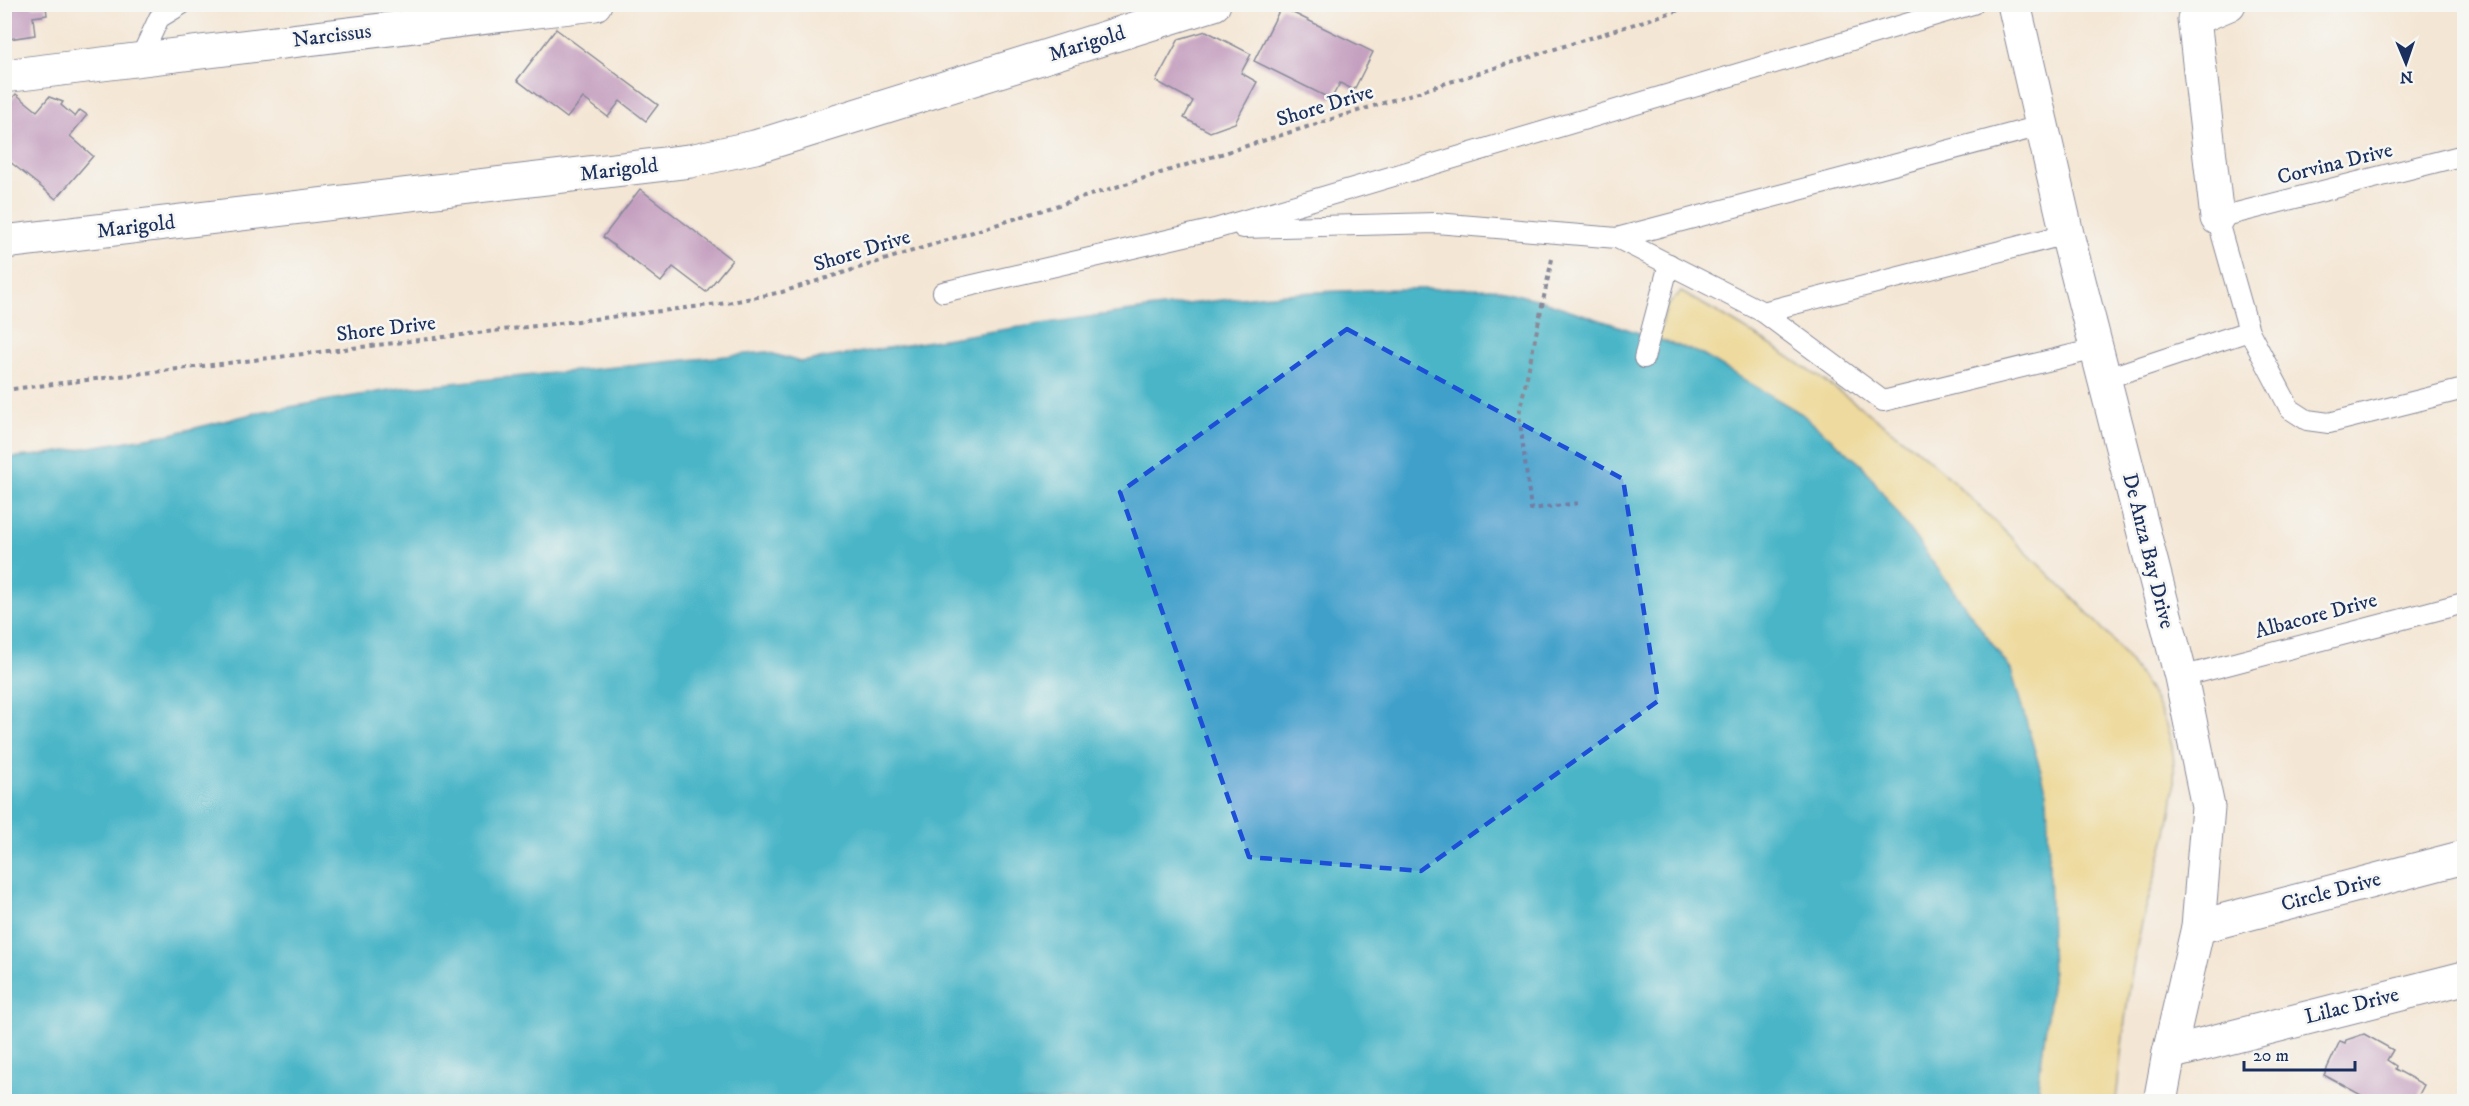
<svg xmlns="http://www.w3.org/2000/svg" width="2469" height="1106" font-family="'IM FELL DW Pica',serif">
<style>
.sand{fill:#eeda9e;stroke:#84847e;stroke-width:1.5}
.water{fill:#4ab5c7;stroke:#327292;stroke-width:1.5}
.building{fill:#c49fbf}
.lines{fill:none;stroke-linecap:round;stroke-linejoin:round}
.lane-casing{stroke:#888a99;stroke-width:22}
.street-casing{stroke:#888a99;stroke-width:35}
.path{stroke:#888a99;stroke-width:4;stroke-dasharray:4.5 4.5;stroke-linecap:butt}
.lane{stroke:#fff;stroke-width:20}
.street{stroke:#fff;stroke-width:33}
.marked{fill:#1d4ed8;fill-opacity:0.2;stroke:#1d4ed8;stroke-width:4.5;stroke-dasharray:12 8;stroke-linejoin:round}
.labels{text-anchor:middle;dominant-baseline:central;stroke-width:5;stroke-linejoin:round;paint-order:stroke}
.street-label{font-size:21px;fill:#1b2f5e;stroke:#f6f6f2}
</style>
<rect width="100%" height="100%" fill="#f6f6f2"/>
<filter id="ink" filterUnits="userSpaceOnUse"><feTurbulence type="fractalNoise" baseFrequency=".0167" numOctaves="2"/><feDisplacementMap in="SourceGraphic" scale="12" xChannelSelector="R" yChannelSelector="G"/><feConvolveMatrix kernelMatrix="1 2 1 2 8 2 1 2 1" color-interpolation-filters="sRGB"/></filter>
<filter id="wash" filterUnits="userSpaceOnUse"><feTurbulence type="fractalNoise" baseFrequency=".008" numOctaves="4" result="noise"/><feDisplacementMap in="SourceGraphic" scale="24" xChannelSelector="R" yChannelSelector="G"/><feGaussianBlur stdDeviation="1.35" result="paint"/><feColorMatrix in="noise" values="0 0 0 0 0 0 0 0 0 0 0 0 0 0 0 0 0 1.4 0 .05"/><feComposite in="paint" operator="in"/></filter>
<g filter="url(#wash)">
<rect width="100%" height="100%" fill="#f4e6d4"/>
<path class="sand" d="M1681 292C1751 330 1815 372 1878 420 1896 434 1915 447 1932 462 1967 493 2000 527 2034 560 2083 607 2159 677 2172 747 2183 812 2152 874 2139 936 2127 990 2122 1046 2116 1101H2036L2052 979 2011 670 1863 466 1802 414 1699 353 1658 339 1667 306Z"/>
<path class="water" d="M1492 288 1543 301 1699 353 1802 414 1863 466 2011 670 2047 792 2052 979 2036 1101 5 1102V458L41 455 171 434 260 412 401 388 767 352 800 362C953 338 1106 311 1260 296 1337 289 1415 289 1492 288Z"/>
<g id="blocks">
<g class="building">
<path d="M4 4H32V7L46 6 47 15 33 17 35 35 9 39 10 48H4Z"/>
<path d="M1281 7 1373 52 1354 90 1340 83 1331 99 1254 61Z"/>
<path d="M556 29 658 105 646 121 620 101 608 117 583 98 567 118 517 80Z"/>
<path d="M1206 31 1251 54 1241 73 1257 82 1235 123 1210 132 1184 118 1193 101 1156 81 1179 39Z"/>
<path d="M16 94 37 111 49 97 63 102 61 105 75 117 80 110 87 115 70 136 93 156 56 199 4 157V108Z"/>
<path d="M640 189 732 260 706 292 673 267 661 282 603 237Z"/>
<path d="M2364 1034 2393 1050 2387 1060 2396 1066 2395 1069 2424 1085 2415 1102H2410L2398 1095 2394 1102H2374L2324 1075 2340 1041 2345 1043 2346 1040Z"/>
</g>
</g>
</g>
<g filter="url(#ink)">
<use href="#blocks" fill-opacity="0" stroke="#888a99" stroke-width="1.5"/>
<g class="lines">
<defs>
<g id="lane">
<path d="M140 59 159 18 182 4"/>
<path d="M1243 228 1436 223 1617 238 2041 126"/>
<path d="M2067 234 1763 312 1883 401 2096 349"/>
<path d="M1617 238 1763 312"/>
<path d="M943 292 1215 229 1973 4"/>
<path d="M2249 331 2290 409 2307 420 2329 423 2464 389"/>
<path d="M1644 358 1669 264"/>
<path d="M2104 379 2249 331 2217 218 2464 155"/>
<path d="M2181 677 2464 603"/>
</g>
<g id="street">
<path d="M2014 4 2067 234 2181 677 2208 807 2198 927 2169 1053 2160 1102"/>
<path d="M4 76 595 4"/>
<path d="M2217 218 2194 19 2229 4"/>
<path d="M4 242 690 161 755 147 1214 4"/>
<path d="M2198 927 2464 857"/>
<path d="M2169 1053 2464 978"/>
</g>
</defs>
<use href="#lane" class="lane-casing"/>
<use href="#street" class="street-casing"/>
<g class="path">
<path d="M1552 259 1519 414 1531 509 1579 503"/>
<path d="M4 390 727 303 782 292 1698 4"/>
</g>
<use href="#lane" class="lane"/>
<use href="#street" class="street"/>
</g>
</g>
<path class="marked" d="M1347 329 1623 479 1658 701 1421 871 1249 857 1120 492Z"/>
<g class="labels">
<g class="street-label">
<text transform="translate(332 36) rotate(-7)">Narcissus</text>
<text transform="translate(1087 44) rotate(-17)">Marigold</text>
<text transform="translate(1325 106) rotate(-17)">Shore Drive</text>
<text transform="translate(2335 164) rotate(-14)">Corvina Drive</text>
<text transform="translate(619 170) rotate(-7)">Marigold</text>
<text transform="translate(136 227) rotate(-7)">Marigold</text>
<text transform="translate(862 251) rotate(-17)">Shore Drive</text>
<text transform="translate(386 329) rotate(-7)">Shore Drive</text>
<text transform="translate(2148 551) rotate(76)">De Anza Bay Drive</text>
<text transform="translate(2316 616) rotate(-15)">Albacore Drive</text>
<text transform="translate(2331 892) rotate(-15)">Circle Drive</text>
<text transform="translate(2352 1006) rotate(-14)">Lilac Drive</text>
</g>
</g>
<rect width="2469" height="1106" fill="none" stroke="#f6f6f2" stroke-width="24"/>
<g transform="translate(2406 63) rotate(178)" stroke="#f6f6f2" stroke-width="4.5" paint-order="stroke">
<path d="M0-4.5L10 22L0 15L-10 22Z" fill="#1b2f5e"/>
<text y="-9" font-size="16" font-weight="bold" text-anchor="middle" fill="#1b2f5e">N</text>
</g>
<path d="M2244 1061v9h111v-9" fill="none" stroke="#1b2f5e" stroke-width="3"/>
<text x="2253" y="1061" font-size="18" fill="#1b2f5e" stroke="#f6f6f2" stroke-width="4.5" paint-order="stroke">20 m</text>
</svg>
